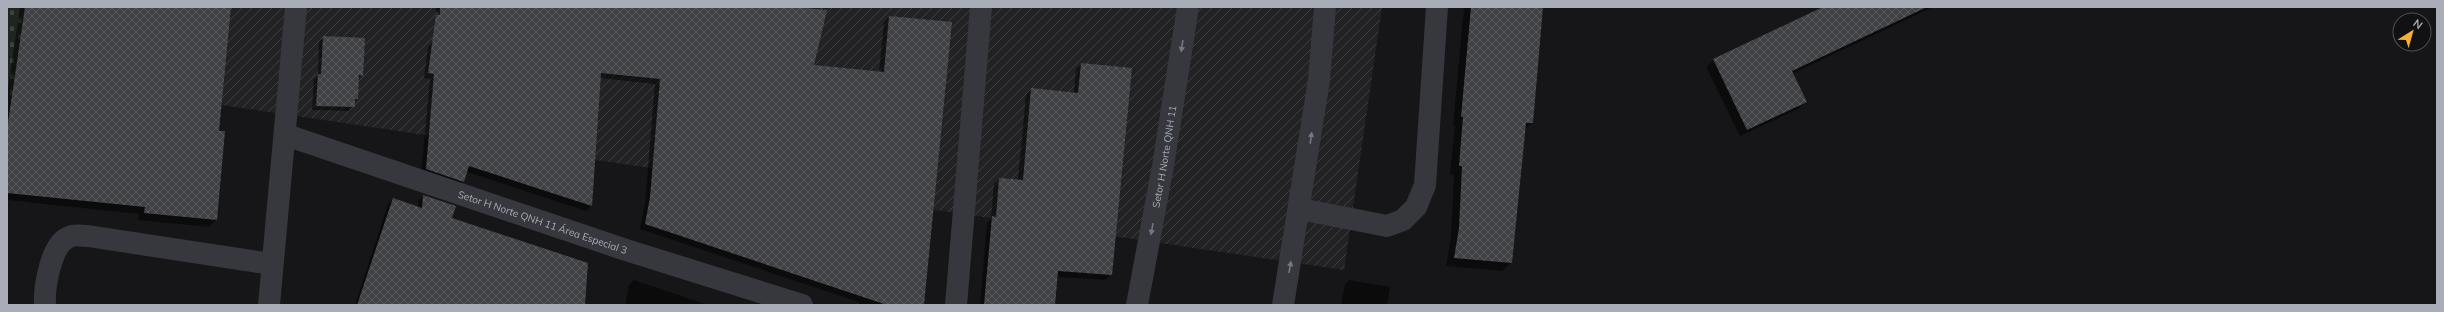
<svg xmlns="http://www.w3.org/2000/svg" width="2444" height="312" font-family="Mulish,sans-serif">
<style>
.industrial{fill:url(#industrial-furrows)}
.cemetery{fill:url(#cemetery-stones)}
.shadow{fill:#0007}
.building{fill:url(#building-cross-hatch)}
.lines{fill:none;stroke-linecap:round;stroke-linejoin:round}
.minor{stroke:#37383d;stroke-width:22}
.oneway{fill:#757881}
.labels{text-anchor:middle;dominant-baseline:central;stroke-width:3;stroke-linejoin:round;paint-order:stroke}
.street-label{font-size:10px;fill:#a8adb8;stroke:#111113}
</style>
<defs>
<pattern id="industrial-furrows" width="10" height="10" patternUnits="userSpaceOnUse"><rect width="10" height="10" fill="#222225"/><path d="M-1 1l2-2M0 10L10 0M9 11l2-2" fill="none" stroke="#3f3f43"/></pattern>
<pattern id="cemetery-stones" width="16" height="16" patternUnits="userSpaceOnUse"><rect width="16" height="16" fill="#1e261f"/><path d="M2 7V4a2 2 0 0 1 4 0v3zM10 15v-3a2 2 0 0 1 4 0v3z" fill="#3c433d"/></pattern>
<pattern id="building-cross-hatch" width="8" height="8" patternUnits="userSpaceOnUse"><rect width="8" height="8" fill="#404145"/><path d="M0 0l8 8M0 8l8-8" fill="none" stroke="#595a5e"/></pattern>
</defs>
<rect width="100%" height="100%" fill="#161618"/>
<path class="industrial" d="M50 7H1382L1344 270 38 78Z"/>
<path class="cemetery" d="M7 7H34L7 187Z"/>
<g class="shadow">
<path d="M20 7H230L218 132H224L216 220 209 227 138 220 139 214 7 200V96Z"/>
<path d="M436 7H785L813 66 879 72 884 22 889 17 951 23 923 305H859V302L640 229 645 203 655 84 600 78 591 206 586 211 467 172 463 182 458 187 421 174 430 79 424 78 428 47 433 42 545 45 436 12Z"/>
<path d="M1464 7H1542L1532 123 1524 130 1511 263 1502 271 1446 266 1451 237 1454 175 1450 174 1455 126H1453Z"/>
<path d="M1825 7H1933L1792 74 1805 102 1798 109 1740 136 1706 67 1714 60Z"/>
<path d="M324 37 362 75 358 80 357 99 349 111 312 110 314 79 318 76 319 42Z"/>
<path d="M1081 64 1111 274 1106 280 1057 277 1054 305H980L987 223 991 219 994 184 999 179 1018 180 1026 95 1031 89 1074 94 1076 69Z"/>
<path d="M423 196 451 218 584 305H355L388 204 393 199 418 207V201Z"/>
<path d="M634 280 708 305H625L629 285Z"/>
<path d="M1349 280 1390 287 1387 305H1341L1345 284Z"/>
</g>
<g class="building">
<path d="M25 7H231L219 131H225L217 220 144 213 145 207 7 193V130Z"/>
<path d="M440 7H792L827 10 814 65 884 72 889 16 952 22 924 305H887L645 224 650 197 660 79 601 73 592 206 469 166 464 182 426 169 434 74 428 73 436 15H440Z"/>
<path d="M1471 7H1543L1533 123H1526L1512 263 1454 258 1459 228 1462 166H1459L1463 117H1461Z"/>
<path d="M1823 7H1927L1792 71 1807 102 1747 130 1713 59Z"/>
<path d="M323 36 365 38 363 76 359 75 358 99H355V107L316 106 318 74H321Z"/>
<path d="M1081 63 1132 68 1112 275 1058 271 1055 305H984L992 216 996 217 999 178 1023 180 1031 88 1078 93Z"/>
<path d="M423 195 456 206 452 218 588 263 585 305H357L393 198 422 208Z"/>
</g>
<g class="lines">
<g class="minor">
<path id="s1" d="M286 135 626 250 802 305"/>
<path d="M1300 209 1387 226 1403 220 1416 207 1425 185 1437 7"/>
<path d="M45 305C44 287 51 244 69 237 74 234 82 236 88 236L272 264"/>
<path d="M269 305 296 7"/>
<path d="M956 305 981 7"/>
<path id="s2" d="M1137 305 1163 166 1188 7"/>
<path d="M1283 305 1319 80 1325 7"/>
</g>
</g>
<defs><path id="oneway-solid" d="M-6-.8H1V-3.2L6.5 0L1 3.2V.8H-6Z"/></defs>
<g class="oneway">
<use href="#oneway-solid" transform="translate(1182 46) rotate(99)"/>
<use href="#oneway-solid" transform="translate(1311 138) rotate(-82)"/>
<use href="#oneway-solid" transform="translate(1152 229) rotate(100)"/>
<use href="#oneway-solid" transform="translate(1290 267) rotate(-80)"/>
</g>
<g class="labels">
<g class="street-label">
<text stroke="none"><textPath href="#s2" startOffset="151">Setor H Norte QNH 11</textPath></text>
<text stroke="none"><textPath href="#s1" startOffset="271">Setor H Norte QNH 11 Área Especial 3</textPath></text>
</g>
</g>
<rect width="2444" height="312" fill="none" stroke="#a8adb8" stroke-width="16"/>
<g transform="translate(2412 32) rotate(37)"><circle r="19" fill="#111113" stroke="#4d4f55"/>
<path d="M0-3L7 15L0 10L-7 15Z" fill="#f2b134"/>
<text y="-6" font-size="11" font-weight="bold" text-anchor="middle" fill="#a8adb8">N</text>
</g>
</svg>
